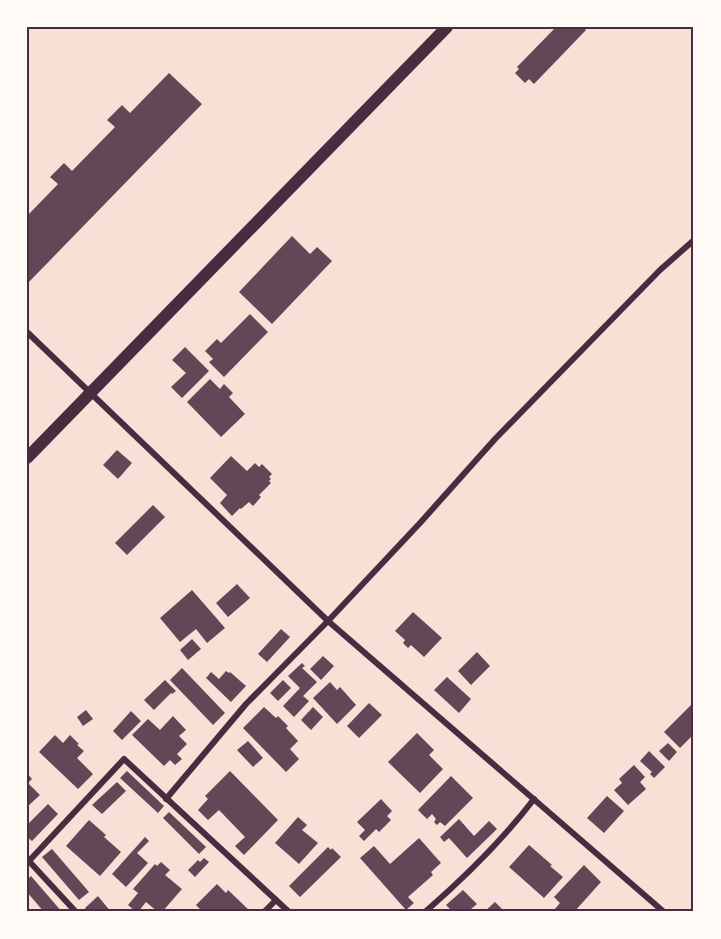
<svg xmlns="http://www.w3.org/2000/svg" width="721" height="939" font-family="'PT Serif',serif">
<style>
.building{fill:#644757}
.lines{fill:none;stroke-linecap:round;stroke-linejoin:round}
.minor{stroke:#4a2c40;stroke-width:6}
.secondary{stroke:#4a2c40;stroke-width:12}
.neatline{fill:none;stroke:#4a2c40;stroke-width:2}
</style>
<rect width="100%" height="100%" fill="#f7e1d7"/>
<g class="building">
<path d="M556 27H583L586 30 534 84 529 79 525 83 515 73 519 69 517 67Z"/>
<path d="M169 73 202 104 27 284V212L29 214 58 184 50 177 64 163 72 171 115 127 107 120 122 105 130 113Z"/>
<path d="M292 236 310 254 317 247 332 261 272 324 239 292Z"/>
<path d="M250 314 268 332 224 377 209 362 213 359 205 351 217 339 221 343Z"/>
<path d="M185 347 209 371 182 398 171 387 186 373 172 360Z"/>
<path d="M210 379 220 389 224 384 233 393 229 397 245 414 221 437 187 402Z"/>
<path d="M117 450 132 463 118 479 103 465Z"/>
<path d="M231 456 247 471 255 463 259 467 262 464 272 474 269 477 271 479 269 481 271 483 259 495 261 497 253 506 249 502 241 509 240 508 232 516 220 503 227 495 210 478Z"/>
<path d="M153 505 165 517 127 555 115 543Z"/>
<path d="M237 584 250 598 228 617 216 603Z"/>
<path d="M192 590 225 628 207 643 196 629 180 642 160 618Z"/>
<path d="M413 612 442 638 424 657 411 645 408 648 403 643 405 640 395 631Z"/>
<path d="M281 629 290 637 267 662 258 654Z"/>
<path d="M192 639 201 649 188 660 180 650Z"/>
<path d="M477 652 490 666 471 685 458 671Z"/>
<path d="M323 656 334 666 321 680 310 669Z"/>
<path d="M302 663 305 666 302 668 317 682 303 696 309 701 294 717 283 706 300 688 288 676Z"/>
<path d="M182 668 225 713 213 725 170 680Z"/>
<path d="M226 671 229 673 230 672 246 686 231 702 206 678 211 672 219 679Z"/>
<path d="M447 677 471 699 459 713 434 690Z"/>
<path d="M165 680 176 691 172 694 171 693 154 710 144 700Z"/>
<path d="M283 680 291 688 278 701 270 693Z"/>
<path d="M330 682 337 690 340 687 356 705 337 724 313 698Z"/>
<path d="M694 702V734L680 748 664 732Z"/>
<path d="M369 703 382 715 359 738 347 726Z"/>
<path d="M264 707 276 718 278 716 288 726 286 728 298 741 290 749 299 759 286 772 243 728Z"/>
<path d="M313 707 323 717 311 730 301 720Z"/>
<path d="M86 710 93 719 83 726 77 717Z"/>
<path d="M131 711 141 721 122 740 113 731Z"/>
<path d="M173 716 186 730 179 736 187 744 177 754 182 759 175 765 170 760 164 766 132 735 148 719 160 730Z"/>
<path d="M417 733 434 750 429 755 443 769 420 793 388 762Z"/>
<path d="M55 735 63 743 70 735 79 744 77 745 84 751 77 758 93 774 78 789 39 752Z"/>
<path d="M248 741 263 758 253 767 237 750Z"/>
<path d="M668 743 677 752 669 761 659 751Z"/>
<path d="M649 751 665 767 654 778 650 774 652 772 640 761Z"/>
<path d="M634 765 645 777 640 782 646 789 628 805 614 790 622 783 619 779Z"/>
<path d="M127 771 164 806 158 813 120 778Z"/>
<path d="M230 771 278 820 244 855 235 846 245 837 219 810 208 820 198 810 208 799 205 796Z"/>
<path d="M27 773 32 779 28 783 40 795 27 807Z"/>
<path d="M451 776 473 798 445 826 440 822 437 825 434 822 436 819 432 814 427 819 418 810Z"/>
<path d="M117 782 126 791 102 814 92 805Z"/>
<path d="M607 796 624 811 604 833 587 818Z"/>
<path d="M381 799 392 811 387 816 391 820 379 832 376 829 364 841 359 836 365 830 357 822Z"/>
<path d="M48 804 58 814 32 841 27 837V825Z"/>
<path d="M169 812 206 847 199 854 163 818Z"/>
<path d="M298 817 307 825 302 830 318 843 299 864 275 843Z"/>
<path d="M459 819 474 836 489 821 497 829 467 858 449 838 444 842 440 837Z"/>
<path d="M89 820 106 835 104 837 121 852 100 876 66 846Z"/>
<path d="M145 837 149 841 137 853 148 863 126 887 112 874Z"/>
<path d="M419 838 441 863 431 872 433 875 408 897 414 903 406 910 360 858 374 846 390 864Z"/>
<path d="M529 845 552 865 550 866 563 877 544 898 509 867Z"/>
<path d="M328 847 331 850 332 848 341 857 300 897 289 886Z"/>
<path d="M52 849 89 892 79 900 42 857Z"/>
<path d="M204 858 209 862 195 877 188 870 198 860 200 862Z"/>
<path d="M161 862 170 870 165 875 182 889 162 912H158L146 902 138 912H136L128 905 138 893 133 889 155 864 157 866Z"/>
<path d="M584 865 601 882 574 912H557L554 910 560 903 554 897Z"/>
<path d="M31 876 62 912H49L47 910 44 912 27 892V880Z"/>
<path d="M217 884 226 893 228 890 249 910 247 912H203L196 905Z"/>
<path d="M463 890 477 904 471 909 474 912H453L446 905Z"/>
<path d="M98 896 111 912H88L85 908Z"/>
<path d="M495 902 505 912H484Z"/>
</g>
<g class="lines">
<g class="minor">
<path d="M27 332 328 621 664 912"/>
<path d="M166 799 246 704 328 621 420 523 495 439 660 270 694 240"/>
<path d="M27 859 76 912"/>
<path d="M29 861 124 759 289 912"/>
<path d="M264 912 276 900"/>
<path d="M425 912C464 878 502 841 534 799"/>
</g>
<path class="secondary" d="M27 458 447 27"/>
</g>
<rect width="721" height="939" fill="none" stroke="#fffaf5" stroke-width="57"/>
<rect x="28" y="28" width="664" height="882" class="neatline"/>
</svg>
